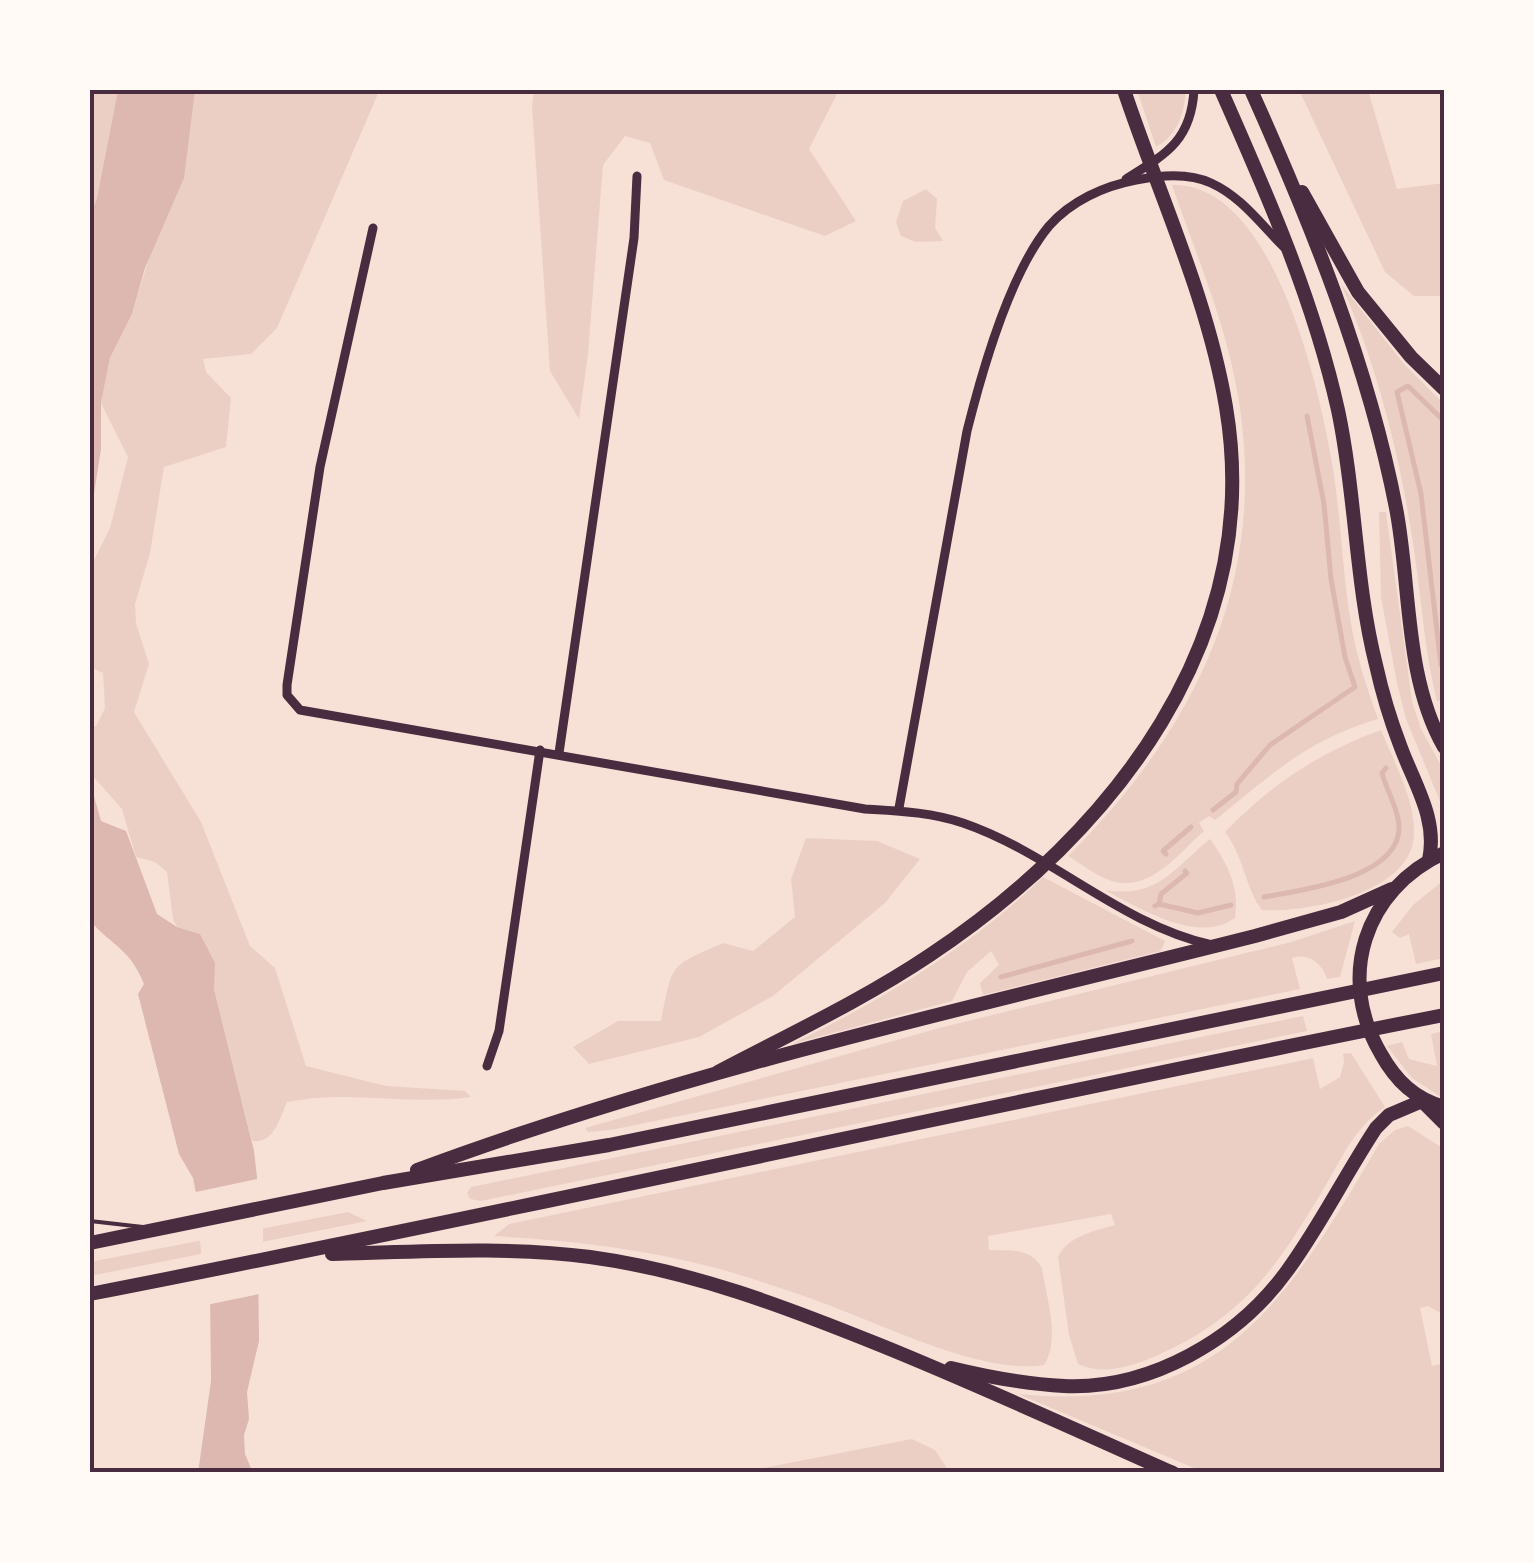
<svg xmlns="http://www.w3.org/2000/svg" width="1534" height="1563" font-family="Quicksand,sans-serif">
<style>
.green{fill:#ebcfc5}
.water{fill:#dcb8b0}
.pier{fill:#f7e1d7}
.lines{fill:none;stroke-linecap:round;stroke-linejoin:round}
.stream{stroke:#dcb8b0;stroke-width:5}
.service{stroke:#4a2c40;stroke-width:4}
.minor{stroke:#4a2c40;stroke-width:9}
.primary{stroke:#4a2c40;stroke-width:14}
.trunk{stroke:#4a2c40;stroke-width:14}
.neatline{fill:none;stroke:#4a2c40;stroke-width:4}
</style>
<rect width="100%" height="100%" fill="#f7e1d7"/>
<g class="green">
<path d="M90 90H118L97 198 90 216Z"/>
<path d="M195 90H377V96L277 328 251 354 203 359 206 372 231 398 226 447 164 467 150 553 135 604 136 623 149 664 134 712 201 822 250 946 275 968 306 1066 386 1086 465 1091 471 1097C410 1106 348 1089 287 1102 279 1120 274 1144 252 1141L214 989V963L200 934 177 927 173 919 167 872 155 862 136 857 122 809 90 773V727L96 726 105 708 103 673 90 667V568L110 528 128 457 101 403 110 358 132 314 189 127Z"/>
<path d="M534 90H839L809 149 856 221 825 236 664 180 650 143 625 136 603 165 588 354 579 419 550 371 532 107Z"/>
<path d="M1137 90H1186C1184 114 1178 134 1156 147Z"/>
<path d="M1299 90H1368L1397 189 1444 183V296H1414L1385 272Z"/>
<path d="M1172 185C1273 182 1319 386 1332 463 1341 516 1342 570 1351 623 1356 655 1367 688 1378 719 1308 739 1270 776 1215 820L1209 816 1199 823 1204 831C1178 854 1148 895 1109 880 1095 875 1081 864 1068 856 1196 728 1269 581 1238 396 1226 323 1196 255 1172 185Z"/>
<path d="M926 189 937 199 935 228 943 241 916 242 901 236 896 222 903 201Z"/>
<path d="M1341 284 1404 364 1444 404V700L1437 701C1425 654 1422 605 1415 557 1402 464 1379 370 1341 284Z"/>
<path d="M1379 512H1386L1412 701 1421 729 1444 771V811L1406 719 1397 683 1381 597Z"/>
<path d="M1381 730C1393 760 1415 799 1414 833 1414 893 1307 913 1262 910 1245 888 1245 859 1225 832 1270 785 1320 752 1381 730Z"/>
<path d="M806 838 877 841 920 859 885 903 773 996 699 1037 589 1064 573 1047 618 1021H661C673 963 668 967 723 943L753 951 795 917 791 879Z"/>
<path d="M1210 839C1227 863 1240 887 1235 918 1198 945 1139 908 1105 890 1157 899 1173 869 1210 839Z"/>
<path d="M1043 877 1165 941 1161 951 983 995 980 983 999 965 991 951 967 972 952 1001 792 1044C882 1000 971 947 1043 877Z"/>
<path d="M1444 880V958L1416 964 1409 934 1400 938 1392 932 1413 905Z"/>
<path d="M1355 921 1340 977 1327 979C1322 964 1310 952 1292 958L1300 989 611 1130 588 1132 585 1128 939 1028 1291 942Z"/>
<path d="M1303 1016 1307 1031 481 1201 470 1199 467 1193 471 1187Z"/>
<path d="M1444 1031V1099L1412 1078 1387 1046 1402 1042 1409 1059 1437 1066 1431 1034Z"/>
<path d="M1351 1053 1385 1107C1356 1126 1343 1156 1326 1185 1278 1265 1247 1315 1158 1355 1133 1366 1103 1376 1078 1364L1069 1335 1058 1257C1068 1236 1094 1231 1115 1225L1111 1214 988 1236 989 1250C1011 1251 1030 1247 1042 1268 1046 1297 1061 1339 1044 1365 985 1375 887 1327 831 1306 800 1294 768 1284 737 1274 657 1250 577 1241 494 1236L509 1224 1313 1058 1320 1089 1340 1077 1344 1062 1343 1054Z"/>
<path d="M1408 1126 1444 1149V1315L1428 1306 1420 1308 1432 1366 1444 1363V1473H1206L1018 1394C1221 1415 1288 1299 1379 1144L1395 1130Z"/>
<path d="M348 1212 367 1221 90 1276V1262Z"/>
<path d="M912 1439 935 1450 950 1473H738Z"/>
</g>
<g class="water">
<path d="M118 90H195L184 178 145 268 132 314 110 358 101 403V449L90 519V216L97 198Z"/>
<path d="M90 782 101 821 126 831 157 914 177 927 200 934 215 963 214 989 254 1151 257 1177 259 1341 247 1392 249 1419 244 1435 245 1454 253 1473H198L211 1381 210 1292 205 1239 193 1178 179 1154 138 994 144 984C130 949 114 947 90 921Z"/>
</g>
<path class="pier" d="M262 1178 264 1293 206 1305 200 1240 191 1193Z"/>
<g class="lines">
<g class="stream">
<path d="M1441 665 1421 494 1397 392 1408 386 1444 421"/>
<path d="M1213 810 1236 792 1237 784 1270 745 1355 687 1345 657 1331 579 1324 504 1307 416"/>
<path d="M1166 854 1163 851 1191 827"/>
<path d="M1264 897C1302 890 1402 878 1399 825 1398 808 1386 789 1382 773L1386 768"/>
<path d="M1159 904 1198 913 1231 905"/>
<path d="M1155 906 1159 904 1161 894 1187 873 1185 871"/>
<path d="M1001 977 1132 941"/>
</g>
<path class="service" d="M90 1221 143 1227"/>
<g class="minor">
<path d="M1126 179C1166 154 1191 141 1194 90"/>
<path d="M373 228 320 467 287 685V695L300 710 865 809C898 811 930 812 963 823 1051 853 1119 924 1212 945"/>
<path d="M559 753 634 238 637 176"/>
<path d="M899 808 967 431C982 371 1009 274 1049 226 1071 201 1104 186 1136 180 1160 175 1188 172 1211 183 1242 197 1261 225 1285 248"/>
<path d="M487 1066 499 1031 540 750"/>
</g>
<path class="primary" d="M1422 1101 1444 1123"/>
<g class="trunk">
<path d="M1221 90C1267 194 1313 298 1338 410 1356 494 1355 582 1376 665 1382 692 1390 719 1400 745 1414 784 1438 818 1429 860"/>
<path d="M1251 90C1311 224 1368 364 1396 508 1411 585 1404 677 1444 747"/>
<path d="M1302 192 1358 292 1411 357 1444 389"/>
<path d="M1444 853C1364 890 1336 978 1381 1054 1396 1081 1415 1099 1444 1107"/>
<path d="M718 1072C788 1035 863 1000 930 955 1113 833 1265 640 1226 407 1208 298 1159 195 1124 90"/>
<path d="M417 1170C688 1069 974 1007 1255 936L1341 912 1392 889"/>
<path d="M90 1243 383 1183 609 1145 1444 973"/>
<path d="M332 1254C417 1252 505 1246 590 1257 692 1271 786 1307 880 1345 979 1385 1076 1430 1173 1473"/>
<path d="M90 1294C542 1206 992 1104 1444 1015"/>
<path d="M951 1368C988 1377 1026 1384 1064 1386 1150 1390 1238 1339 1287 1271 1320 1226 1345 1175 1376 1128L1389 1115 1422 1101"/>
</g>
</g>
<rect width="1534" height="1563" fill="none" stroke="#fffaf5" stroke-width="185"/>
<rect x="92" y="92" width="1350" height="1378" class="neatline"/>
</svg>
